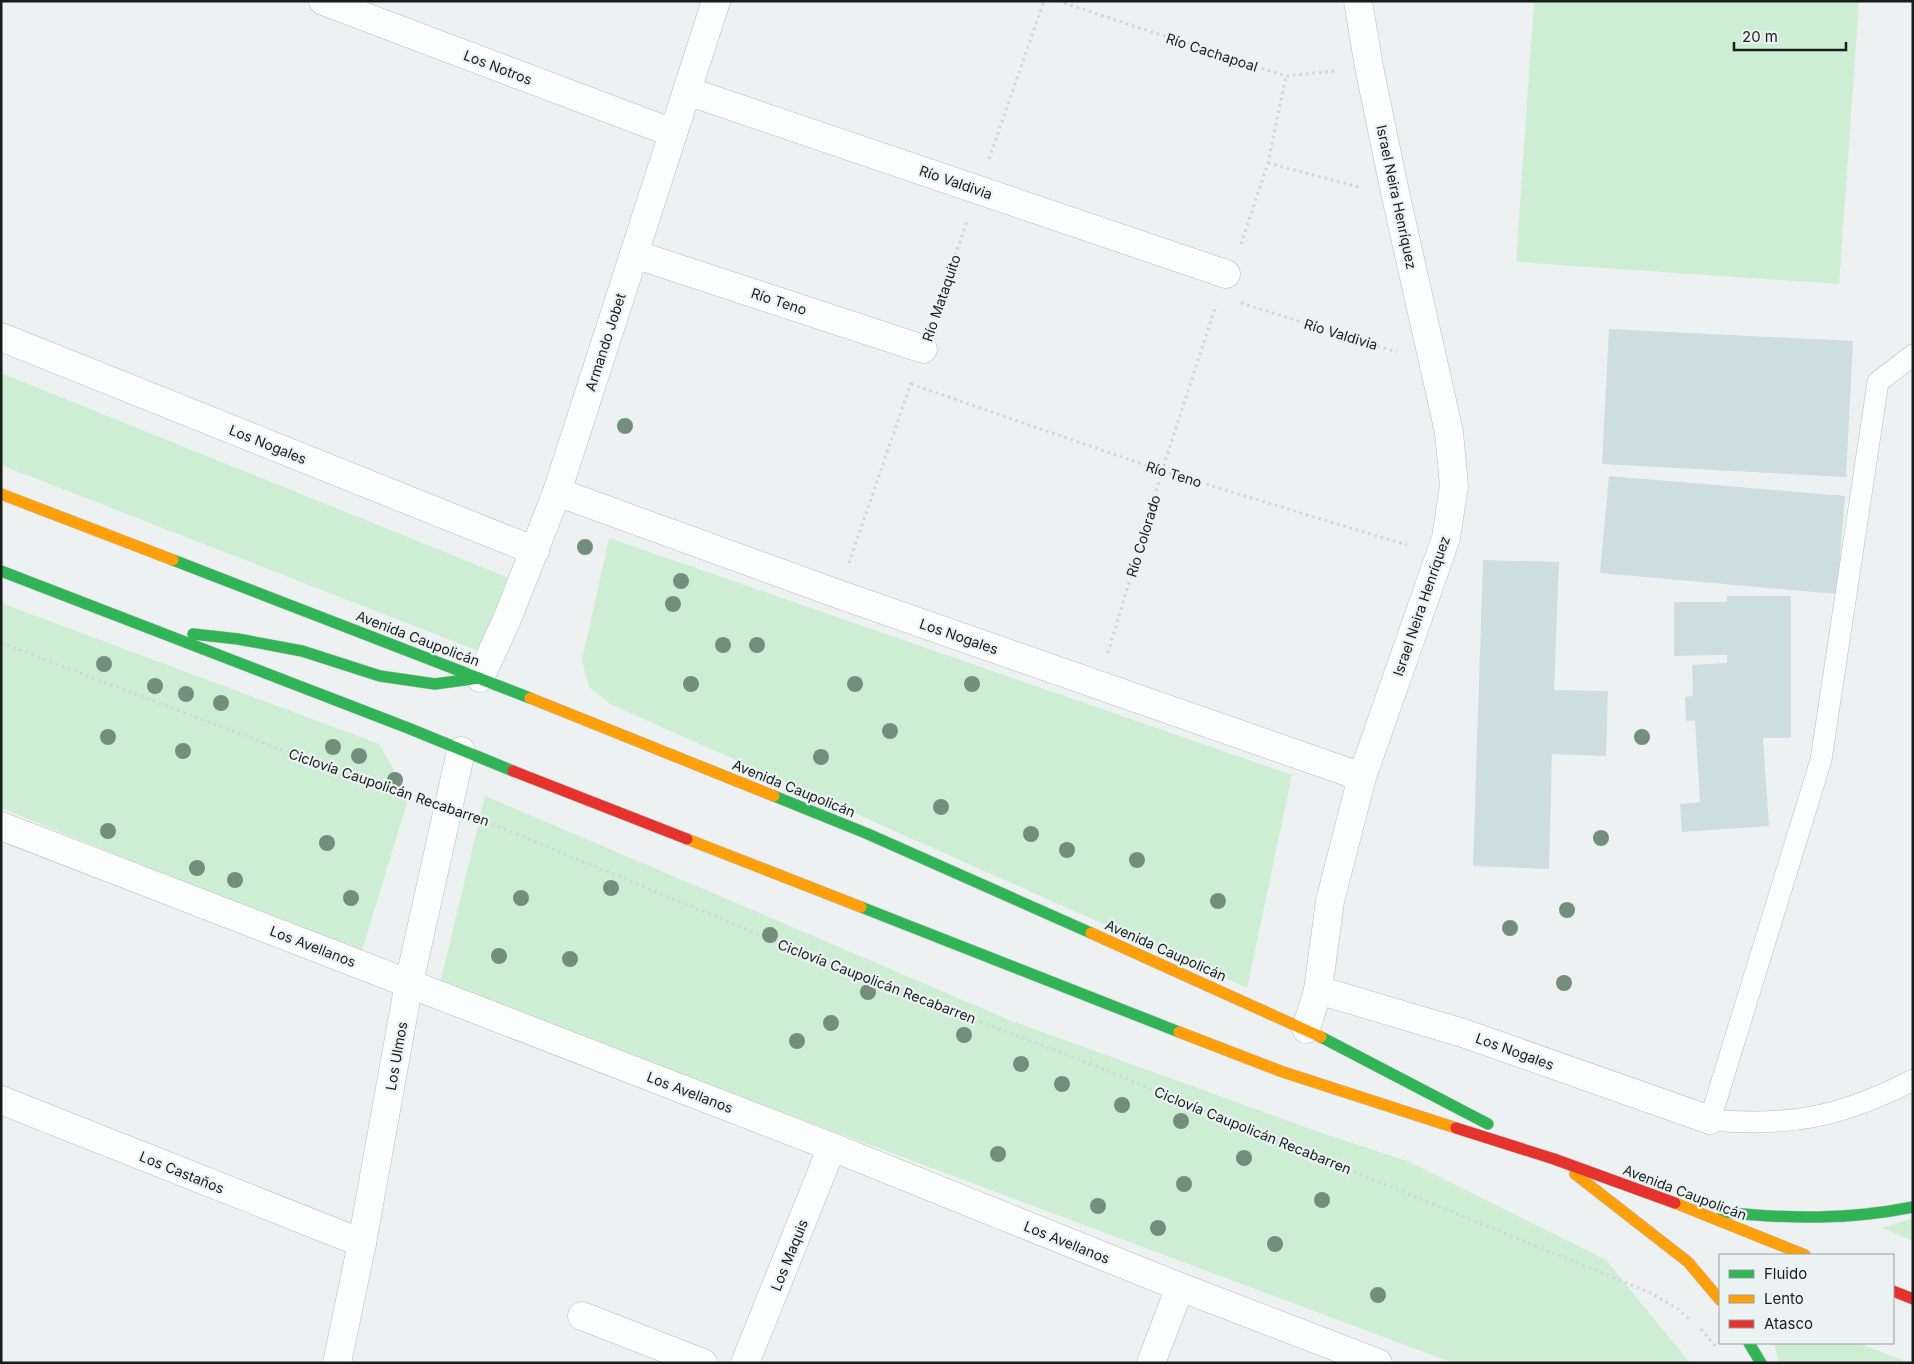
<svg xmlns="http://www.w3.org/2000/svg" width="1914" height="1364" font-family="Inter,sans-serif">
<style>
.green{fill:#cdeed3}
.building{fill:#cddee1}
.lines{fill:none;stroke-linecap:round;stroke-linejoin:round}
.lane-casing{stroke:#babdbd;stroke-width:22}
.street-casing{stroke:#babdbd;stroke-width:29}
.fast-casing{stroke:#babdbd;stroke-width:12}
.slow-casing{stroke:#babdbd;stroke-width:12}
.jam-casing{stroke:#babdbd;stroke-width:12}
.path{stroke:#d4d6d6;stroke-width:3;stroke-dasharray:2.5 4;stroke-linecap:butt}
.lane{stroke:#fcfdfd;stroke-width:21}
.street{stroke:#fcfdfd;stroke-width:28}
.fast{stroke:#30b455;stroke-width:11}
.slow{stroke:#ff9f0a;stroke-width:11}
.jam{stroke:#e5322d;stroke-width:11}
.tree{fill:#738f7c}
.labels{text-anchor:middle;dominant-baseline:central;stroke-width:4.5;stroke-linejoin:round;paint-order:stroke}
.street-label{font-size:14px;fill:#191c1b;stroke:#ebf3f2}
</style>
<rect width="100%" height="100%" fill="#edf1f1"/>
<g class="green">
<path d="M1534 1H1859L1839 284 1516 262Z"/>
<path d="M1 373 509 578 481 652 1 465Z"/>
<path d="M609 538 1292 775 1247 988 610 704 589 687 582 660Z"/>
<path d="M1 603 379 744 409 796 361 954 1 808Z"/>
<path d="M485 796 1012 1021 1319 1132 1407 1161 1606 1260 1690 1363H1453L440 984Z"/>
<path d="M1913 1218V1241L1882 1228Z"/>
<path d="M1774 1343H1859L1909 1363H1779Z"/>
</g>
<g class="building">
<path d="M1609 329 1853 341 1846 477 1602 464Z"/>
<path d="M1609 476 1845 496 1837 594 1600 573Z"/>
<path d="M1483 560 1559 562 1554 690 1608 691 1606 756 1552 754 1549 869 1473 866Z"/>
<path d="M1727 596H1791V738H1763L1769 826 1682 832 1680 804 1700 802 1695 720 1686 721 1685 697 1693 696 1692 665 1727 663V655L1674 656V602H1727Z"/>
</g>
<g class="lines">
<defs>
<path id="lane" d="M1913 355 1878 382 1821 760 1710 1120C1789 1127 1842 1117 1913 1080"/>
<g id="street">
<path d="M323 1 673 133"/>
<path d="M687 91 1226 274"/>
<path d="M634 254 923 349"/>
<path d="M1 337 535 551"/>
<path d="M557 492 838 594 1362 777"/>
<path d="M480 678 508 617 557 492 716 1"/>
<path d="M1 826 832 1147 1180 1287 1378 1363"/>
<path d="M1318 990 1463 1033 1710 1120"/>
<path d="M1306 1029 1318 990 1330 901 1362 777 1440 555 1446 538 1454 486 1449 432 1396 197 1369 67 1358 1"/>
<path d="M1 1100 362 1243"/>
<path d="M582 1316 703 1363"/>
<path d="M337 1363 362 1243 409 983 461 751"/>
<path d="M745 1363 832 1147"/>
<path d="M1151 1363 1180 1287"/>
</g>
<g id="fast">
<path d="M173 560 530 698"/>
<path d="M1 571 408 728 513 771"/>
<path d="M193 634 238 639 302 651 380 676 435 684 479 678"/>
<path d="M774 796 868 834 1091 933"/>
<path d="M861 907 1179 1032"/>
<path d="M1321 1037 1488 1124"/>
<path d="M1723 1212C1787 1219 1849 1220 1913 1207"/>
<path d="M1749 1343 1761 1363"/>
</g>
<g id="slow">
<path d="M1 494 173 560"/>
<path d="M530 698 774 796"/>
<path d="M687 839 861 907"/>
<path d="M1091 933 1321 1037"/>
<path d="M1179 1032 1283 1072 1456 1128"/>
<path d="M1575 1174 1688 1262 1720 1300"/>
<path d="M1675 1203 1805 1255"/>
</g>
<g id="jam">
<path d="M513 771 687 839"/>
<path d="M1456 1128 1554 1159 1675 1203"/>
<path d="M1893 1291 1913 1299"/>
</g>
</defs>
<use href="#lane" class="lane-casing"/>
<use href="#street" class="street-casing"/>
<use href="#fast" class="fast-casing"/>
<use href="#slow" class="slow-casing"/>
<use href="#jam" class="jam-casing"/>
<g class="path">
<path d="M1058 1 1286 76 1336 71"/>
<path d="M989 159 1044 1"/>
<path d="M1268 163 1359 187"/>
<path d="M1241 244 1268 163 1286 76"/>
<path d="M1241 303 1397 352"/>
<path d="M934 317 967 221"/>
<path d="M911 384 1162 471 1407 545"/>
<path d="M849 563 912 380"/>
<path d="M1 643 277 748 418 798"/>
<path d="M1108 653 1162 471 1216 305"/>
<path d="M480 819 801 952 1088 1063 1651 1293 1678 1309 1690 1320"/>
<path d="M1701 1329 1716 1347"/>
</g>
<use href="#lane" class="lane"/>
<use href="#street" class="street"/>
<use href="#fast" class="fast"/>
<use href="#slow" class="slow"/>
<use href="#jam" class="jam"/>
</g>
<g class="tree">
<circle cx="625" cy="426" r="8"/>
<circle cx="585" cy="547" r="8"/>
<circle cx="681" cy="581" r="8"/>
<circle cx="673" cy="604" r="8"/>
<circle cx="723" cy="645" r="8"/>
<circle cx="757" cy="645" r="8"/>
<circle cx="104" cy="664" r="8"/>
<circle cx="691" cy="684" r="8"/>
<circle cx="855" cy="684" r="8"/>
<circle cx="972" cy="684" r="8"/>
<circle cx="155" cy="686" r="8"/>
<circle cx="186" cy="694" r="8"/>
<circle cx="221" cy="703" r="8"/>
<circle cx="890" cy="731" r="8"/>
<circle cx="108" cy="737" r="8"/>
<circle cx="1642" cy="737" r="8"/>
<circle cx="333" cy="747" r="8"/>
<circle cx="183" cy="751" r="8"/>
<circle cx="359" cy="756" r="8"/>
<circle cx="821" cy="757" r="8"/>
<circle cx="395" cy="780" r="8"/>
<circle cx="941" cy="807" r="8"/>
<circle cx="108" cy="831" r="8"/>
<circle cx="1031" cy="834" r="8"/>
<circle cx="1601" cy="838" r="8"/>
<circle cx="327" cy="843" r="8"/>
<circle cx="1067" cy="850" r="8"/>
<circle cx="1137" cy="860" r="8"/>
<circle cx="197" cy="868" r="8"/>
<circle cx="235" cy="880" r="8"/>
<circle cx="611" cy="888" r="8"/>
<circle cx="351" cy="898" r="8"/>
<circle cx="521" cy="898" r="8"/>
<circle cx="1218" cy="901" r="8"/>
<circle cx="1567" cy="910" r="8"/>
<circle cx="1510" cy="928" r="8"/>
<circle cx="770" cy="935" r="8"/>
<circle cx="499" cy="956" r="8"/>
<circle cx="570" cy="959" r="8"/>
<circle cx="1564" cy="983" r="8"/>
<circle cx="868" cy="992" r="8"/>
<circle cx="831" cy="1023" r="8"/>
<circle cx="964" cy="1035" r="8"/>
<circle cx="797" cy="1041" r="8"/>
<circle cx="1021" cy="1064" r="8"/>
<circle cx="1062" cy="1084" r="8"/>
<circle cx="1122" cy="1105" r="8"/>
<circle cx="1181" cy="1121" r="8"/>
<circle cx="998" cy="1154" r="8"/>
<circle cx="1244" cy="1158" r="8"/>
<circle cx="1184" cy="1184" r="8"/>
<circle cx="1322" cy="1200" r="8"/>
<circle cx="1098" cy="1206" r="8"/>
<circle cx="1158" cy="1228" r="8"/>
<circle cx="1275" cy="1244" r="8"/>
<circle cx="1378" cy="1295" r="8"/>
</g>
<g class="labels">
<g class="street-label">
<text transform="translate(1212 52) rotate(18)">Río Cachapoal</text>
<text transform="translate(498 67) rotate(21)">Los Notros</text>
<text transform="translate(956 182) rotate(19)">Río Valdivia</text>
<text transform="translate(1397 197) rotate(78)">Israel Neira Henríquez</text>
<text transform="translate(941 298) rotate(-71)">Río Mataquito</text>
<text transform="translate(779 301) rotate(18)">Río Teno</text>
<text transform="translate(1341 334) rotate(17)">Río Valdivia</text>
<text transform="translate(605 342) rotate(-72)">Armando Jobet</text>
<text transform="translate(268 444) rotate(22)">Los Nogales</text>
<text transform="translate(1174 474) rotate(17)">Río Teno</text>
<text transform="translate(1143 536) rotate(-73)">Río Colorado</text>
<text transform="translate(1421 606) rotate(-71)">Israel Neira Henríquez</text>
<text transform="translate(959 636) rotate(19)">Los Nogales</text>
<text transform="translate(418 638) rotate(21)">Avenida Caupolicán</text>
<text transform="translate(389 787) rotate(19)">Ciclovía Caupolicán Recabarren</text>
<text transform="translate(794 788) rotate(22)">Avenida Caupolicán</text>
<text transform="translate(313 946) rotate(21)">Los Avellanos</text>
<text transform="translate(1166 950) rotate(24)">Avenida Caupolicán</text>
<text transform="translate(877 981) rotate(21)">Ciclovía Caupolicán Recabarren</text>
<text transform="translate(1515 1051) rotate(20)">Los Nogales</text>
<text transform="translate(396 1056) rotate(-80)">Los Ulmos</text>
<text transform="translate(690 1092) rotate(21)">Los Avellanos</text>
<text transform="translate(1253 1130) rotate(22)">Ciclovía Caupolicán Recabarren</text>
<text transform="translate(182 1172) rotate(22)">Los Castaños</text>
<text transform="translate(1685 1192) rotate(21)">Avenida Caupolicán</text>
<text transform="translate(1067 1242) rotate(22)">Los Avellanos</text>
<text transform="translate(789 1255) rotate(-68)">Los Maquis</text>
</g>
</g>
<rect width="1914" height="1364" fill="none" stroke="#191c1b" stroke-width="5"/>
<rect x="1719" y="1254" width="175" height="90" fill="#ebf3f2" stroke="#979d9c"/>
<rect x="1729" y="1270" width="25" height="8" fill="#30b455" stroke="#979d9c"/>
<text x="1764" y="1279" font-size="15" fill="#191c1b">Fluido</text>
<rect x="1729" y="1295" width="25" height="8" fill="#ff9f0a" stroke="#979d9c"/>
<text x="1764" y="1304" font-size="15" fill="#191c1b">Lento</text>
<rect x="1729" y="1320" width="25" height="8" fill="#e5322d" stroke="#979d9c"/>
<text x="1764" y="1329" font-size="15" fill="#191c1b">Atasco</text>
<path d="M1734 42v8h112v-8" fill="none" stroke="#191c1b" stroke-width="2.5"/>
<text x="1742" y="42" font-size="15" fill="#191c1b" stroke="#ebf3f2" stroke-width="4" paint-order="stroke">20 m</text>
</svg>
